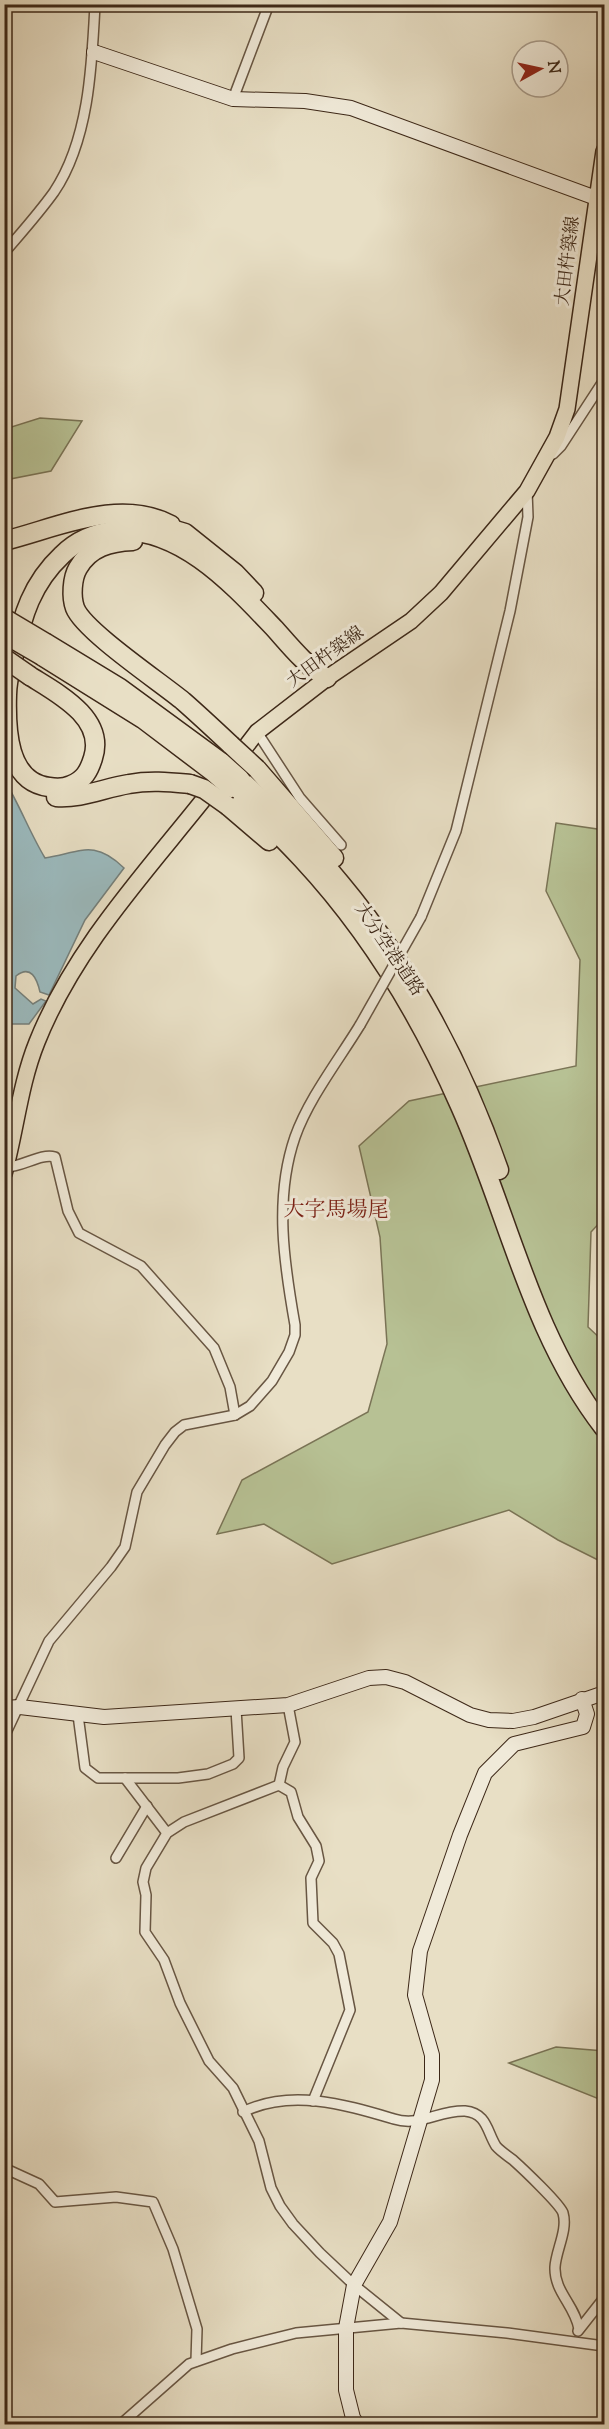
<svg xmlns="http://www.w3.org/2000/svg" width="609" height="2429" font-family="'Sorts Mill Goudy','Noto Serif JP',serif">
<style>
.green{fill:#b7c194;stroke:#7a7456;stroke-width:1.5}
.water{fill:#9bbabe;stroke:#75807c;stroke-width:1.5}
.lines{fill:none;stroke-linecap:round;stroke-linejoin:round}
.street-casing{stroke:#685643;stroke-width:12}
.secondary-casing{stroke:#3d2818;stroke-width:16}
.primary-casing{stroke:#3d2818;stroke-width:18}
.highway-casing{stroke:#3d2818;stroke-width:21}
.street{stroke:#f0ead9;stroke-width:9}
.secondary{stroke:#f0ead9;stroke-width:14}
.primary{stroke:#e8dfc5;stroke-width:15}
.highway{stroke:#e8dfc5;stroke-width:18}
.street-bridge-casing{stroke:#685643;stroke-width:12;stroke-linecap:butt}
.highway-bridge-casing{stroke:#3d2818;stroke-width:21;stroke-linecap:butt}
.street-bridge{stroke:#f0ead9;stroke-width:9}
.highway-bridge{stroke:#e8dfc5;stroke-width:18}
.labels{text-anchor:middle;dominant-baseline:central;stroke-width:6;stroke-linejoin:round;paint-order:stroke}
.street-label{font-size:18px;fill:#3d2818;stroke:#f0ead9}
.quarter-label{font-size:21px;fill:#7a1f14;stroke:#f0ead9}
</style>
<rect width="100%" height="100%" fill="#e8dfc5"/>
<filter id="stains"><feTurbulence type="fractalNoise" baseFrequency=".00333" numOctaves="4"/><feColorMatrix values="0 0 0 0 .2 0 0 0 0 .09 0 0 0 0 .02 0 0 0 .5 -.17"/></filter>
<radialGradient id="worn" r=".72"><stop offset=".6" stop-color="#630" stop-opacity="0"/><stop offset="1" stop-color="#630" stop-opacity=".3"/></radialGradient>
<g class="green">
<path d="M40 418 82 421 51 471 5 480V429Z"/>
<path d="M556 823 604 830V1218L591 1232 588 1327 604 1342V1563L558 1540 509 1510 332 1564 264 1524 217 1534 242 1480 368 1412 387 1344 380 1237 359 1146 409 1101 576 1066 580 960 546 891Z"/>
<path d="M556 2047 604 2051V2101L509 2063Z"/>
</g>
<path class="water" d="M5 781C20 806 30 833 45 858 81 852 94 839 124 868L85 920 49 995 40 992C37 979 31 964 16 976L15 988 33 1004 41 999 46 1001 29 1024H5Z"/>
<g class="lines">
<defs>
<g id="street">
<path d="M233 99 269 4"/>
<path d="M4 253C21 233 39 213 54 192 89 140 92 65 95 4"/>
<path d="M553 454 561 446 604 380"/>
<path d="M257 732 300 798 341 845"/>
<path d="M421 917 456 831 510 611 528 517 527 491"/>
<path d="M6 1167C23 1167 40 1153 55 1157L68 1211 79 1233 141 1266 214 1348 230 1387 235 1415"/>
<path d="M78 1715 85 1768 98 1778H178L208 1774 233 1764 239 1758 236 1709"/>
<path d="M4 1737 49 1641 111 1567 125 1547 137 1492 165 1445 175 1432 184 1425 235 1415 250 1406 272 1381 289 1352 295 1335V1325C284 1263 274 1198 295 1137 309 1098 338 1061 360 1025"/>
<path d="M125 1778 167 1833"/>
<path d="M279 1785 283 1767 295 1742 288 1705"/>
<path d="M116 1858 147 1806"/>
<path d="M313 2101 350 2010 339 1954 333 1943 313 1923 311 1878 319 1861 316 1846 298 1817 291 1792 279 1785 184 1822 167 1833 146 1868 143 1882 146 1895 145 1932 164 1960 180 2003 209 2061 233 2088 259 2141 271 2188 280 2206 293 2224 320 2253 354 2285 401 2323"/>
<path d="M243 2112C291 2088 346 2105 394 2119 420 2127 439 2110 465 2111 487 2113 487 2132 496 2146 500 2151 508 2156 513 2160 523 2169 560 2204 563 2213 568 2230 556 2250 555 2267 554 2292 575 2305 579 2329"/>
<path d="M4 2168 39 2184 55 2202 116 2197 153 2202 173 2249 197 2329 196 2361"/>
<path d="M578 2331 604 2298"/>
<path d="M121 2424 189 2364 232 2349 296 2333 401 2323 507 2333 604 2346"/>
</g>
<g id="secondary">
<path d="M94 52 233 99 305 101 351 108 596 198"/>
<path d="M4 1708 20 1707 104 1717 288 1705 369 1678 386 1677 405 1682 470 1715 489 1720 513 1721 534 1717 604 1693"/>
<path d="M357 2424 353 2418 346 2390V2328L354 2285 390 2222 432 2080V2055L415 1995 420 1951 460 1835 485 1773 514 1744 583 1727 587 1714 582 1699"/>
</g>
<g id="primary">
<path d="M234 762 257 732 327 678 411 621 441 593 527 491 557 437 567 409 604 151"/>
<path d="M4 1174C16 1130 20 1084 37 1042 76 944 151 867 215 785"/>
</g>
<g id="highway">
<path d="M158 525 185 533 235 573 254 593"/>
<path d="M4 541C57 528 119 497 171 525"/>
<path d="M133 541C110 542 90 547 78 568 72 578 71 597 75 608 84 631 160 682 183 701 199 715 215 730 231 745"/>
<path d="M46 643 120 688 221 762"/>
<path d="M42 656 143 719 213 772"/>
<path d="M30 676C57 693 106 718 93 758 89 771 84 780 71 785 65 788 56 788 49 787 7 782 6 728 7 695 7 681 11 668 14 655 22 616 32 583 62 555 76 541 95 533 114 531 180 526 233 585 275 629 291 647 306 666 327 678"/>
<path d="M257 769 334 858"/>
<path d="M240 779C275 812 310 846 341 884 411 968 463 1067 499 1170"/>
<path d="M231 788C255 811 279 834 302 859 369 931 421 1017 460 1106 508 1213 531 1334 604 1428"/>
<path d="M56 797C81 799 104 788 129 784 150 780 169 782 190 784"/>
<path d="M228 806 269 841"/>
</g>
</defs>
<use href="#street" class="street-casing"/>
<use href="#secondary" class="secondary-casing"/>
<use href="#primary" class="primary-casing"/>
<use href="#highway" class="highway-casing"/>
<use href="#street" class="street"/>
<use href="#secondary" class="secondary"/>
<use href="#primary" class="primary"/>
<use href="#highway" class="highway"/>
<defs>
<path id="street-bridge" d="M360 1025 421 917"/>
<g id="highway-bridge">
<path d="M4 618 46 643"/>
<path d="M4 634 42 656"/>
<path d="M4 658 30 676"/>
<path d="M231 745 257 769"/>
<path d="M221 762 240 779"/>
<path d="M213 772 231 788"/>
<path d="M190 784 204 789 228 806"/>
</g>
</defs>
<use href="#street-bridge" class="street-bridge-casing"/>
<use href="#highway-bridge" class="highway-bridge-casing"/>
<use href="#street-bridge" class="street-bridge"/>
<use href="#highway-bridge" class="highway-bridge"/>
</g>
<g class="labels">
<g class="street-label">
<text transform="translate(569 261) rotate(-83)">大田杵築線</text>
<text transform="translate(326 658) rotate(-36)">大田杵築線</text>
<text transform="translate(388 950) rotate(56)">大分空港道路</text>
</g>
<g class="quarter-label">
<text x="336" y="1211">大字馬場尾</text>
</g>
</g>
<rect width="609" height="2429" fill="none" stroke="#e8dfc5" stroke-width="24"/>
<rect x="6" y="6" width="597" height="2417" fill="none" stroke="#3d2818" stroke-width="3"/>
<rect x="12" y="12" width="585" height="2405" fill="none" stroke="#3d2818" stroke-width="1.5"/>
<g transform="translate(540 69) rotate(82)"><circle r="28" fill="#f0ead9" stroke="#a89c8c" stroke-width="1.5"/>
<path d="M0-4.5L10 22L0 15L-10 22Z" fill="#8f2418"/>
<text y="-9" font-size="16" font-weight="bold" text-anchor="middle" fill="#3d2818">N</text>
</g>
<rect width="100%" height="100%" filter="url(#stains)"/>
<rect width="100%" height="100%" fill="url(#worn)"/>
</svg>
